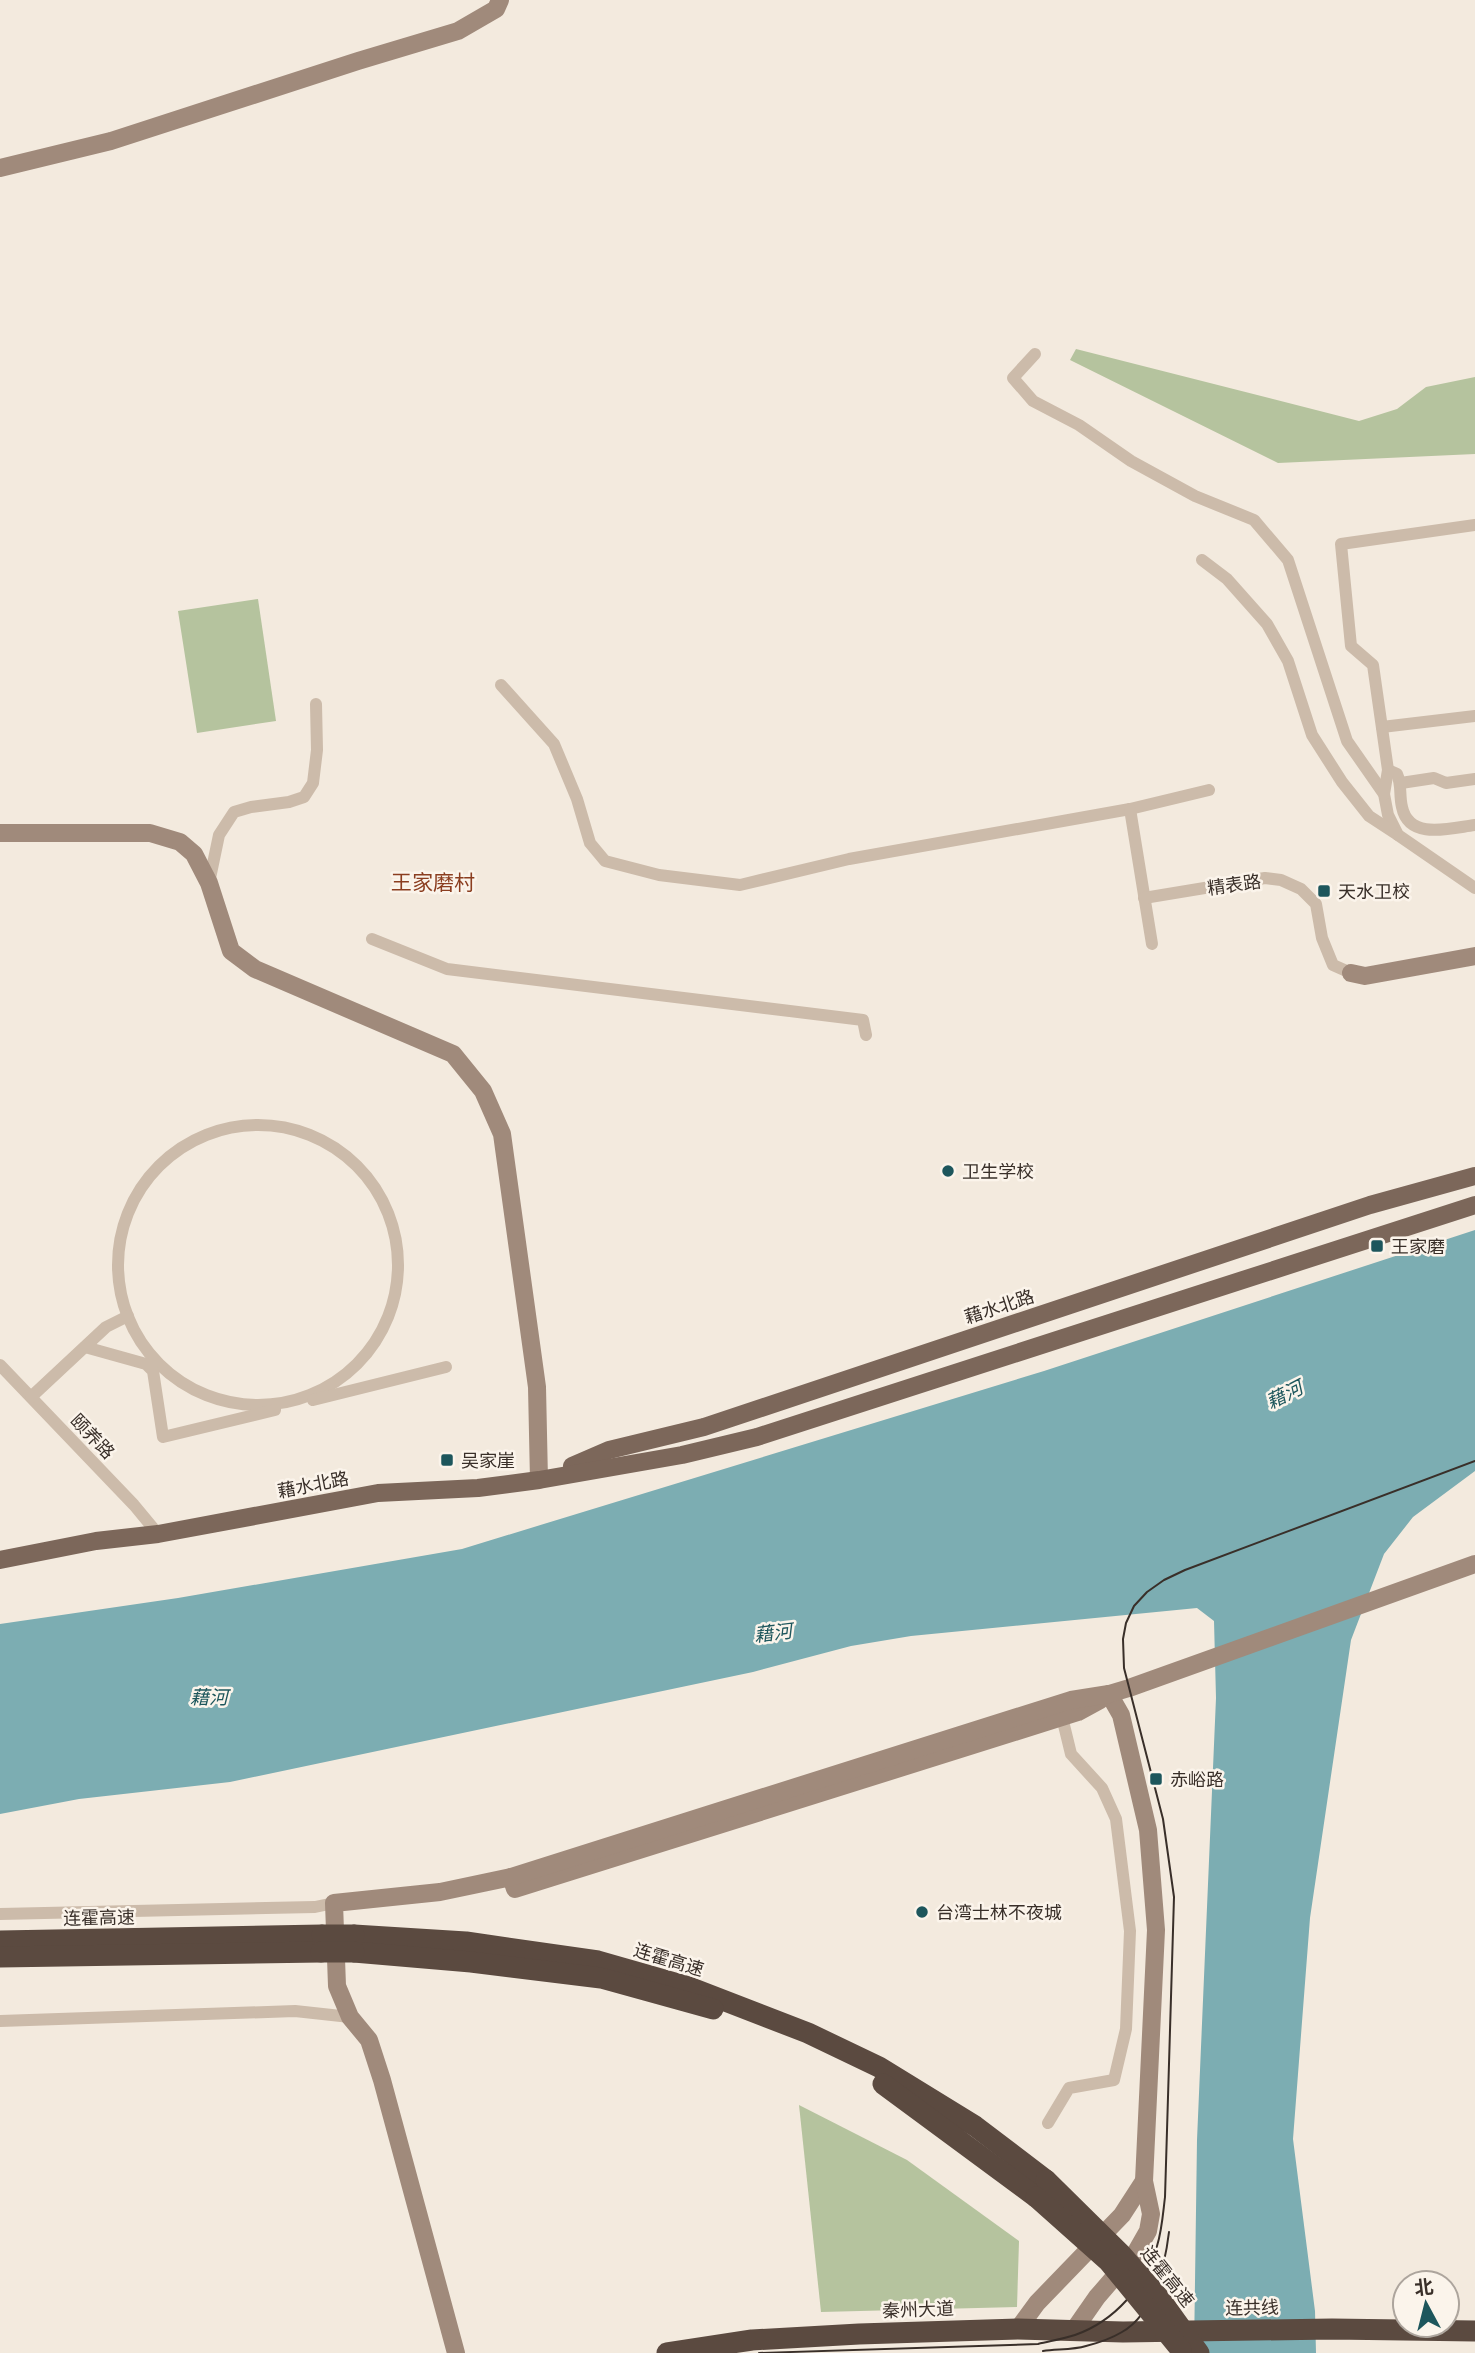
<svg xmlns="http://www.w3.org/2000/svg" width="1475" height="2353" font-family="Lato,'Noto Sans SC',sans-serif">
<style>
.green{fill:#b5c39e}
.water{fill:#7cadb2}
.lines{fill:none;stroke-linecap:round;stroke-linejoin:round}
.street{stroke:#cba;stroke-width:12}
.secondary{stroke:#a08a7b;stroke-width:18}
.primary{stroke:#7c675a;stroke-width:18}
.highway{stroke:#5b4a40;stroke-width:21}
.tram{stroke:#392f29;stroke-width:2}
.highway-bridge{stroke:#5b4a40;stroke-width:21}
.poi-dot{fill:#1d565c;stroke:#fbf4eb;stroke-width:2.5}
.labels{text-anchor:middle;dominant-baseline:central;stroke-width:5;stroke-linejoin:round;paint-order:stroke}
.street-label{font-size:18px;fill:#392f29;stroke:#fbf4eb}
.poi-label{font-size:18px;fill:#392f29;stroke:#fbf4eb;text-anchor:start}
.water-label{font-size:19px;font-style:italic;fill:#1d565c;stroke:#fbf4eb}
.quarter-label{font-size:21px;fill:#8b3e20;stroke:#fbf4eb}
</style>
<rect width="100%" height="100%" fill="#f3eade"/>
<g class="green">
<path d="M1076 349 1359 421 1397 409 1426 387 1475 377V454L1278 463 1070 360Z"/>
<path d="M258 599 276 721 197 733 178 611Z"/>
<path d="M799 2105 907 2160 1019 2241 1017 2307 821 2312Z"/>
</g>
<path class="water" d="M1475 1230V1471L1413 1517 1384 1554 1351 1640 1310 1918 1293 2139 1315 2311 1316 2353H1194L1197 2140 1216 1698 1214 1621 1197 1608 911 1636 851 1646 753 1672 230 1782 79 1799 0 1814V1624L178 1598 462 1549 1044 1371Z"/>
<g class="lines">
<g class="street">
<path d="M1035 354 1013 378 1033 401 1079 425 1131 461 1195 496 1254 520 1288 560 1347 741 1384 794 1388 815 1398 835 1475 888"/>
<path d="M1202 560 1227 579 1267 624 1288 661 1312 735 1342 782 1369 816 1398 835"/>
<path d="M501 685 554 744 577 799 590 843 605 861 659 875 740 885 849 859 1130 809 1209 790"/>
<path d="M1382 727 1475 716"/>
<path d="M1388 770 1397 774C1402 785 1399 795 1402 807 1409 841 1451 828 1475 825"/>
<path d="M1401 783 1434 778 1446 783 1475 779"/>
<path d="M1384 794 1388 770 1373 665 1351 646 1341 544 1475 525"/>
<path d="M1130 809 1152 944"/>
<path d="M209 883 219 835 234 812 251 807 289 802 304 797 313 783 317 750 316 704"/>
<path d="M1144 898 1265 878 1281 880 1301 889 1316 904 1322 938 1333 965 1351 973"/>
<path d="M372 939 447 969 863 1020 866 1035"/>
<circle cx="258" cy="1265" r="140"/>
<path d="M85 1347 146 1364 153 1371 163 1437 275 1410"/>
<path d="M0 1365 134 1505 158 1534"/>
<path d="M31 1397 106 1327 128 1316"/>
<path d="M313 1400 446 1367"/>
<path d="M0 1914 315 1907 334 1903"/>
<path d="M0 2021 295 2011 350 2017"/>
<path d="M1048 2123 1069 2088 1114 2080 1126 2029 1130 1931 1116 1819 1102 1788 1071 1754 1062 1717"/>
</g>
<g class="secondary">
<path d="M0 168 111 141 358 61 458 31 496 9 500 0"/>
<path d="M0 833H150L180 842 194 854 209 883 231 951 255 969 453 1054 483 1091 502 1134 537 1387 539 1480"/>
<path d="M1351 973 1365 976 1475 956"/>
<path d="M511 1877 515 1889 1078 1712 1100 1700"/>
<path d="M1018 2329 1037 2303 1122 2215 1144 2181"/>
<path d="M1074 2330 1097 2297 1136 2252 1148 2231 1151 2214 1144 2181 1156 1930 1148 1830 1121 1715 1109 1694"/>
<path d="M456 2353 382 2080 369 2040 350 2017 337 1986 334 1903 440 1892 511 1877 1071 1700 1109 1694 1129 1688 1475 1564"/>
</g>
<g class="primary">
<path d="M572 1466 609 1450 704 1427 1370 1205 1475 1176"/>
<path d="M0 1560 96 1541 158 1534 378 1493 478 1488 539 1480 682 1455 757 1437 1475 1205"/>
</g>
<g class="highway">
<path d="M354 1935 466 1942 598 1961 689 1987 808 2033 879 2067 975 2126 1046 2180"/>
<path d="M0 1941 322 1935"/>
<path d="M354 1952 471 1962 601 1978 713 2009"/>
<path d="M0 1957 321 1952"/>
<path d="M883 2084 1036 2197"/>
<path d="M667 2353 752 2340 859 2334 1018 2329 1123 2332 1332 2329 1475 2331"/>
</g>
<g class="tram">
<path d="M1043 2351C1057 2349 1073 2350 1086 2346 1098 2343 1112 2338 1122 2332 1154 2314 1165 2265 1169 2232"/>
<path d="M759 2353 1038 2344C1050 2341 1063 2339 1075 2335 1115 2321 1145 2286 1157 2246 1162 2230 1163 2213 1165 2197L1174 1897 1163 1819 1124 1668 1123 1639 1126 1623 1134 1606 1147 1592 1164 1580 1185 1570 1475 1461"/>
</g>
<g class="highway-bridge">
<path d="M322 1935H354"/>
<path d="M321 1952H354"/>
<path d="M1046 2180 1121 2254 1161 2300 1199 2353"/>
<path d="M1036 2197 1109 2262 1181 2350"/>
</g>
</g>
<g class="poi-dot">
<rect x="1317" y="884" width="14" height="14" rx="3.5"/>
<circle cx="948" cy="1171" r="7"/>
<rect x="1370" y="1239" width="14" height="14" rx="3.5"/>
<rect x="440" y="1453" width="14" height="14" rx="3.5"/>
<rect x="1149" y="1772" width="14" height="14" rx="3.5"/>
<circle cx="922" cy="1912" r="7"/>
</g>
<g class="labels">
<g class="street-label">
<text transform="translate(1234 884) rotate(-8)">精表路</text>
<text transform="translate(999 1306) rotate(-18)">藉水北路</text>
<text transform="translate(93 1436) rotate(46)">颐养路</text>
<text transform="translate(313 1484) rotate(-11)">藉水北路</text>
<text transform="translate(99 1917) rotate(-1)">连霍高速</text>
<text transform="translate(669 1959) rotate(17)">连霍高速</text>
<text transform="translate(1168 2276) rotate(51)">连霍高速</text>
<text transform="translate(1252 2307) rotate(-1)">连共线</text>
<text transform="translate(918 2309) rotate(-2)">秦州大道</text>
</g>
<g class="poi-label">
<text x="1338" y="891">天水卫校</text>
<text x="962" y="1171">卫生学校</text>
<text x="1391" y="1246">王家磨</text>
<text x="461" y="1460">吴家崖</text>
<text x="1170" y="1779">赤峪路</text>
<text x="936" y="1912">台湾士林不夜城</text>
</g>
<g class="water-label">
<text transform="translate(1284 1394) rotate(-27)">藉河</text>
<text transform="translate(773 1632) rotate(-7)">藉河</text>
<text x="209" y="1696">藉河</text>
</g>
<g class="quarter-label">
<text x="433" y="881">王家磨村</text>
</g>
</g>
<g transform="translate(1426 2304) rotate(353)"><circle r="33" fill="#fbf4eb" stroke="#ada59d" stroke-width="2"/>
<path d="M0-5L12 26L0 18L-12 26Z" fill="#1d565c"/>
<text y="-10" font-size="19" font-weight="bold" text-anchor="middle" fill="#392f29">北</text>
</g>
</svg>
